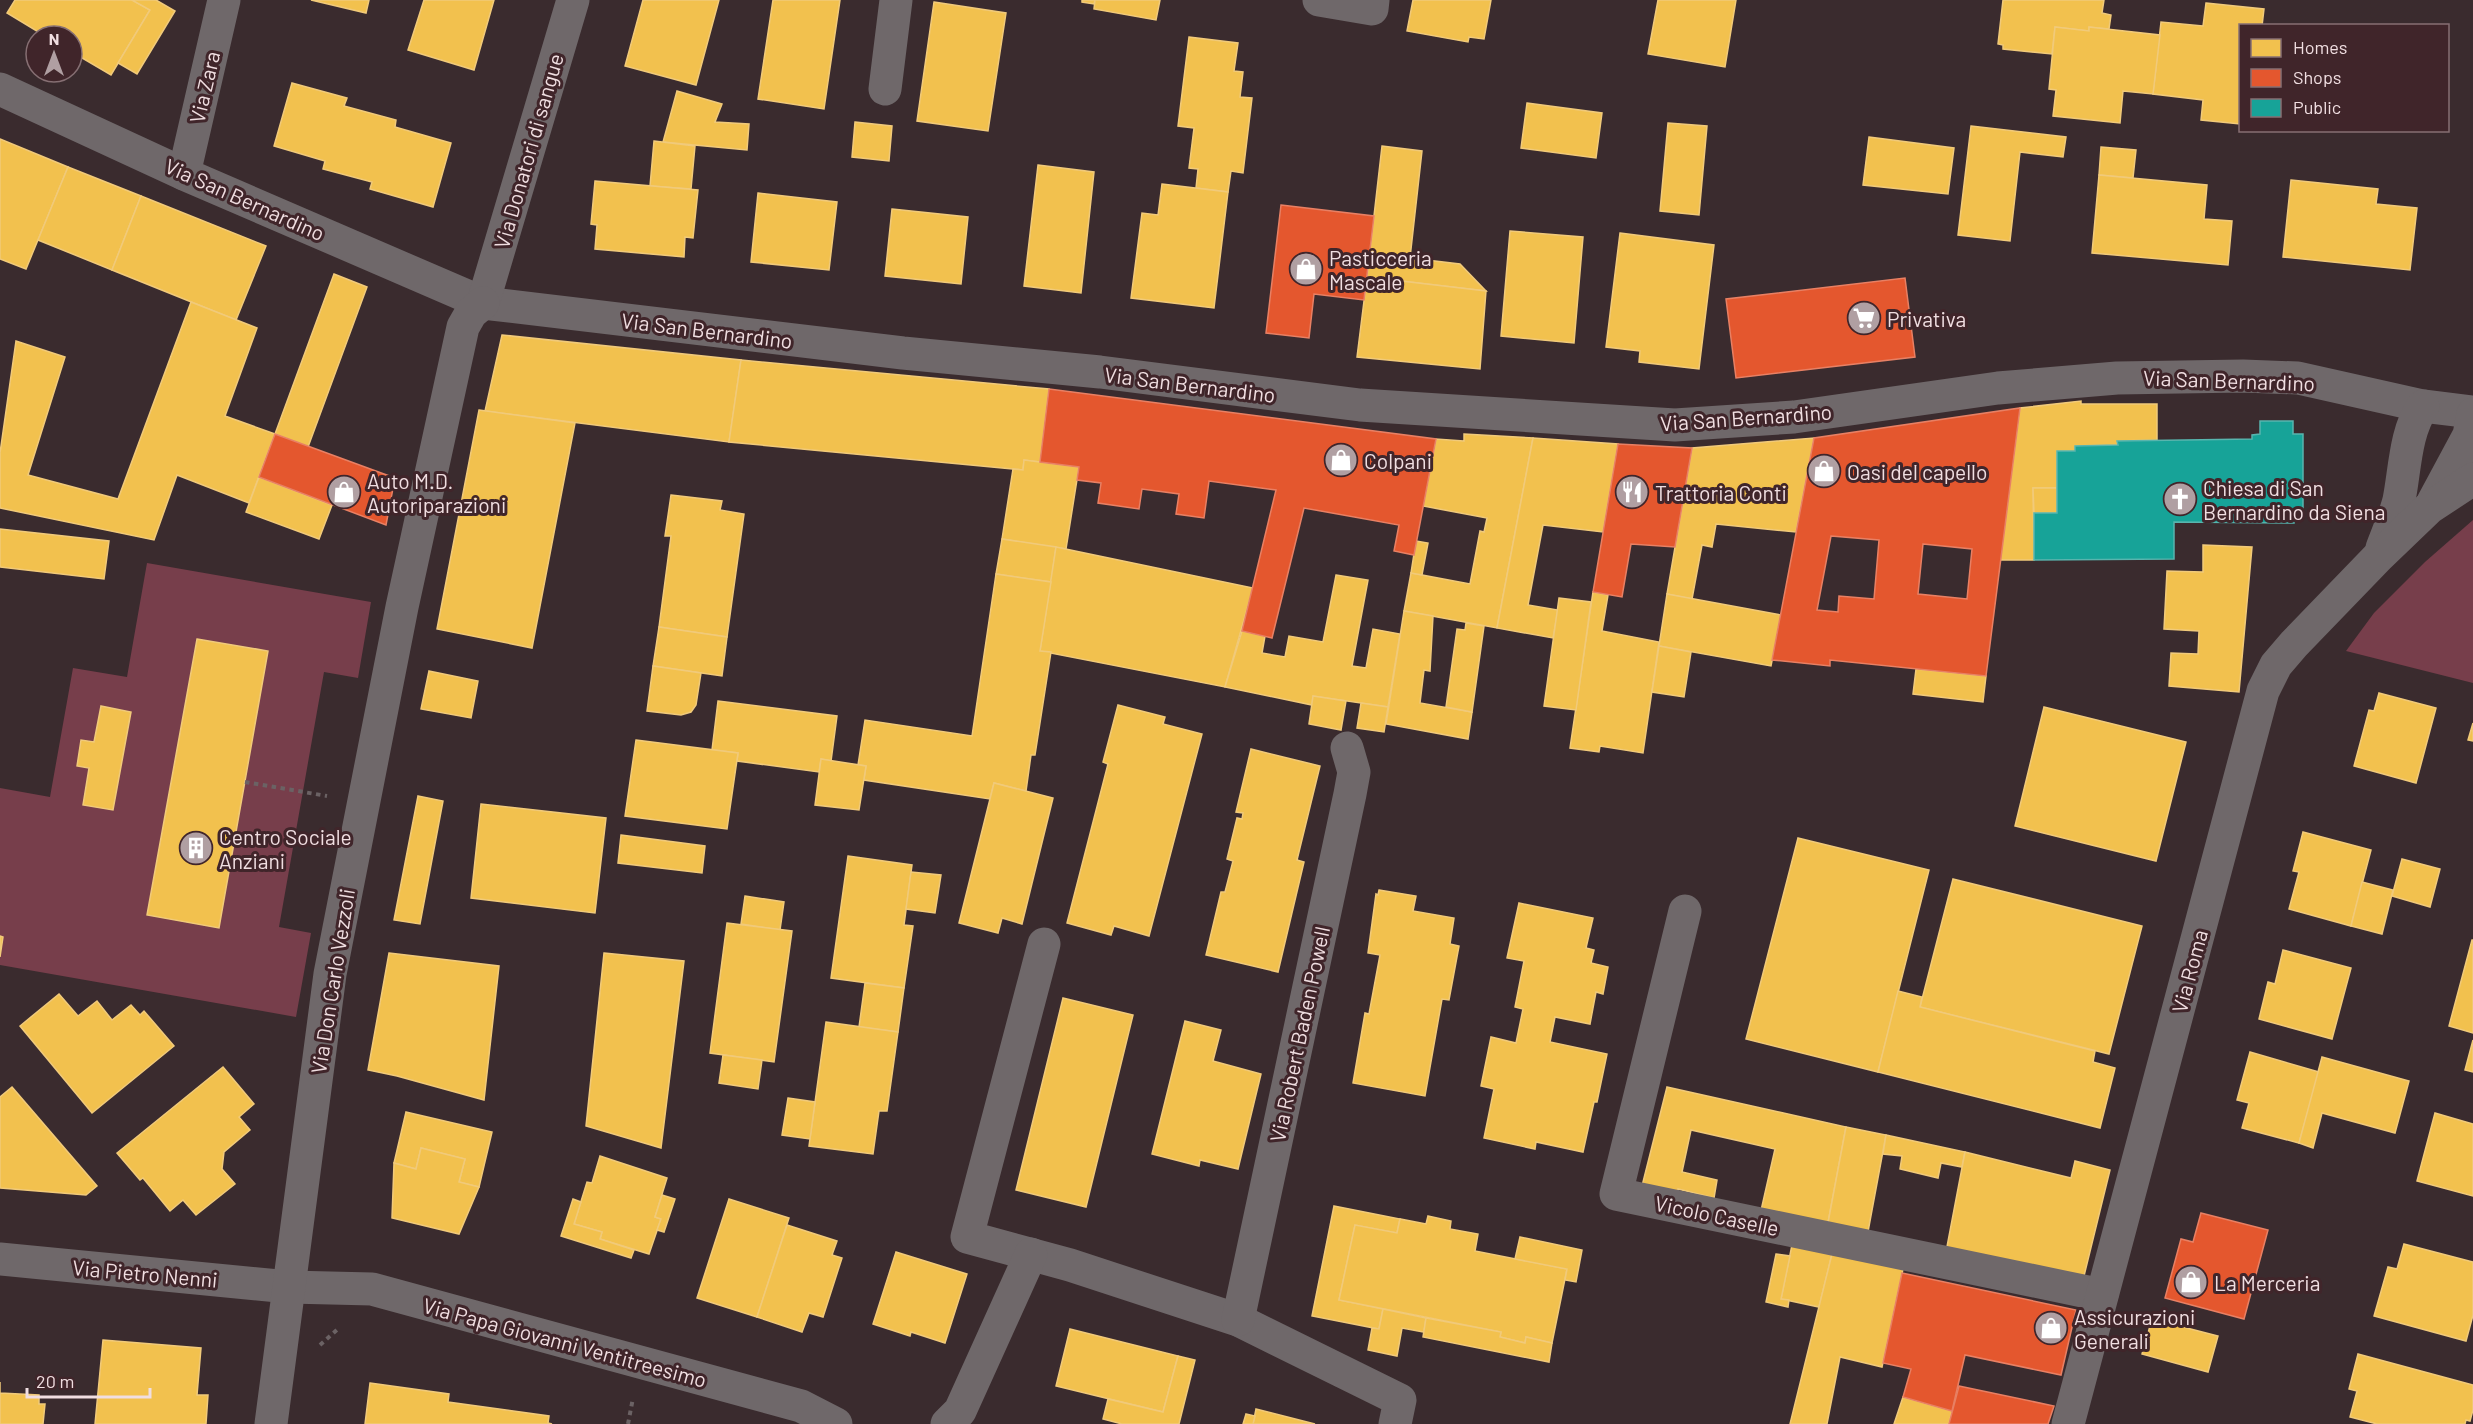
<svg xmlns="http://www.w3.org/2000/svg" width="2473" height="1424" font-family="Barlow,sans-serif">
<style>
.green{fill:#773e4b}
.homes{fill:#f2c14e;stroke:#f1ca7a;stroke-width:1.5}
.shops{fill:#e4572e;stroke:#e88064;stroke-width:1.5;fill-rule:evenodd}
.public{fill:#17a398;stroke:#58b5ae;stroke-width:1.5}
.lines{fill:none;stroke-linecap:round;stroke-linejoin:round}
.path{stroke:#6b6264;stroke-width:4;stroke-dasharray:4.5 4.5;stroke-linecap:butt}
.minor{stroke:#6f686a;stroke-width:33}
.labels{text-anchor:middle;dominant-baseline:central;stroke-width:6;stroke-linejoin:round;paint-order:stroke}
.street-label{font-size:21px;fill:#f0dee1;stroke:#40252a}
.poi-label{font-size:21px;fill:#f0dee1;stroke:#40252a;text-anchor:start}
</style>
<rect width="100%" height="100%" fill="#3a2b2e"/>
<g class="green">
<path d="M2473 520V683L2346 651 2374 613 2425 562Z"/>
<path d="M147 563 371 602 358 678 324 672 279 927 311 933 296 1017 0 965V788L50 797 73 668 127 677Z"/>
</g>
<g class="homes">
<path d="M15 0H132L150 10 111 75 72 52V36H45L7 13Z"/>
<path d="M132 0H156L175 11 137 74 118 63 150 10Z"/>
<path d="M311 0H369L366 13Z"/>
<path d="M424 0H494L474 70 408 50Z"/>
<path d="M643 0H719L696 85 625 66Z"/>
<path d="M773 0H840L824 109 758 99Z"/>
<path d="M1082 0H1095L1094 4 1082 2Z"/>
<path d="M1095 0H1160L1156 20 1094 9Z"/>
<path d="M1413 0H1491L1484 39 1469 37 1468 42 1407 31Z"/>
<path d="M1658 0H1736L1725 67 1648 54Z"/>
<path d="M2003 0H2104L2102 13 2111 15 2109 29 2089 27V31L2055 27 2052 54 2003 49V45L1998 44Z"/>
<path d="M934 2 1006 13 988 131 917 121Z"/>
<path d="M2206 3 2264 9 2262 26H2240V124L2201 120 2203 100 2153 94 2161 22 2203 26Z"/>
<path d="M2055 27 2089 31V27L2160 35 2153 94 2123 91 2120 123 2053 116 2056 90 2049 89Z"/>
<path d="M1189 37 1238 43 1234 71 1243 72 1240 97 1252 98 1243 173 1231 171 1228 192 1196 188 1198 169 1189 168 1194 128 1178 126Z"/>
<path d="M292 83 347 98 344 106 396 120 395 127 451 143 433 207 370 189 372 182 323 169 325 161 274 146Z"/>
<path d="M677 91 722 104 715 122 749 124 747 150 663 142Z"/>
<path d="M1527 103 1602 113 1596 158 1521 148Z"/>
<path d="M855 122 892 126 889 161 852 157Z"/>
<path d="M1668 123 1707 126 1699 215 1660 211Z"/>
<path d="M1971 126 2066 137 2063 157 2020 152 2010 241 1958 235Z"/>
<path d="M1869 137 1954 148 1948 194 1863 185Z"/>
<path d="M0 139 68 167 26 269 0 259Z"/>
<path d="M654 141 695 146 691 189 650 186Z"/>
<path d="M1382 146 1422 151 1410 258 1460 264 1486 291 1367 277Z"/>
<path d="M2101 147 2136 150 2133 178 2099 175Z"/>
<path d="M1038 165 1094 172 1081 293 1024 286Z"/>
<path d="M68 167 141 196 112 270 38 240Z"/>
<path d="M2099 175 2207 185 2204 219 2232 221 2228 265 2092 253Z"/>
<path d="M2291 180 2378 189 2376 204 2417 208 2410 270 2283 257Z"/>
<path d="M595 181 698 190 693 238 685 237 684 257 595 249 597 225 591 224Z"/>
<path d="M1162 184 1228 192 1214 308 1131 298 1142 213 1158 215Z"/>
<path d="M758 193 837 202 829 270 751 262Z"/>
<path d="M141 196 266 246 236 320 112 270Z"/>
<path d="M892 209 968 217 961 284 885 276Z"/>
<path d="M1510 231 1583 237 1574 343 1501 336Z"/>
<path d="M1620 233 1714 245 1699 369 1639 362 1640 351 1606 347Z"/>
<path d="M334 274 367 287 308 447 275 434Z"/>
<path d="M1367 277 1486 291 1480 369 1357 357Z"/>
<path d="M191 302 257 328 225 416 275 434 249 503 177 475 154 540 0 508V453L16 341 65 357 28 475 118 499Z"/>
<path d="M502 335 741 360 729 442 485 411Z"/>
<path d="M741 360 1049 389 1040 462 1024 460 1023 470 729 442Z"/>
<path d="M2081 401V404H2157V440L2117 441 2118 445 2075 446V451H2057V488H2033L2034 560H2000L2020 408Z"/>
<path d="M479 410 575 423 532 648 437 629Z"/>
<path d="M1464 434 1533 438 1497 628 1404 611 1411 573 1470 584 1480 531 1484 532 1487 518 1423 506 1436 439 1464 441Z"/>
<path d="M1533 438 1618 444 1603 532 1543 525 1528 605 1558 610 1553 638 1497 628Z"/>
<path d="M1814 438 1796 532 1716 524 1712 547 1702 545 1692 599 1667 594 1692 448Z"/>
<path d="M1024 460 1079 467 1066 549 1002 539 1013 469 1023 470Z"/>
<path d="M259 477 332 505 319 539 246 512Z"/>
<path d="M2033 488H2057V513H2034Z"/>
<path d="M671 495 722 501 720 510 744 514 727 637 659 627 671 536H665Z"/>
<path d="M0 529 109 541 104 579 0 567Z"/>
<path d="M1002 539 1056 547 1051 582 996 574Z"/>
<path d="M1416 541 1428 543 1422 575 1411 573Z"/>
<path d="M2203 545 2252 547 2239 692 2169 686 2171 653 2198 654 2199 631 2164 629 2167 571 2203 572Z"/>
<path d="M1056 547 1253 588 1225 687 1040 651Z"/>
<path d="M996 574 1051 582 1040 651 1051 652 1035 755H1031L1026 791 994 783 990 799 864 780 866 766 858 765 865 720 972 736Z"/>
<path d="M1336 575 1368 580 1352 666 1366 668 1373 629 1400 634 1388 707 1313 696 1312 705 1225 687 1242 631 1265 636 1262 653 1285 657 1289 636 1323 642Z"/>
<path d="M1593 592 1608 595 1602 631 1659 642 1643 753 1600 746 1599 752 1570 748Z"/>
<path d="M1667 594 1781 615 1771 666 1659 646Z"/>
<path d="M1559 598 1591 602 1576 710 1544 706Z"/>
<path d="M1404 611 1433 616 1430 671 1424 670 1420 703 1472 712 1468 739 1386 724Z"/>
<path d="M1466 623 1484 626 1472 712 1446 707 1457 629 1465 630Z"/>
<path d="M659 627 727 637 722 676 653 666Z"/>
<path d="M197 639 268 651 219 928 147 915Z"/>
<path d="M1659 646 1691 652 1684 697 1652 692Z"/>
<path d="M653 666 701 673 696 705 691 712 681 715 647 711Z"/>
<path d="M1916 669 1986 676 1983 702 1913 694Z"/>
<path d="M429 671 478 681 471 718 421 709Z"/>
<path d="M2379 693 2436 708 2416 783 2354 766 2369 710 2374 711Z"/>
<path d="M1313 696 1346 701 1341 730 1309 724Z"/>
<path d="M718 701 837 716 831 761 821 759 819 772 737 761 738 753 712 750Z"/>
<path d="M1361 703 1388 707 1384 732 1357 728Z"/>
<path d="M1118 705 1165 717 1163 724 1202 734 1149 936 1114 926 1111 935 1067 923 1108 764 1103 762Z"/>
<path d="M101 706 131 712 113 810 83 805 89 768 77 766 81 740 94 742Z"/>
<path d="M2044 707 2186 742 2156 861 2015 826Z"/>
<path d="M2473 723V741L2468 740Z"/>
<path d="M636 740 738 753 727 829 625 816Z"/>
<path d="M1251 749 1320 766 1297 860 1304 862 1278 972 1206 955 1221 892H1225L1233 861 1227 859 1237 818 1242 819 1243 813 1236 812Z"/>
<path d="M821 759 866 766 859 810 815 805Z"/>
<path d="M994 783 1053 798 1022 924 1002 918 998 933 959 923Z"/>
<path d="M418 796 443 801 420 924 394 920Z"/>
<path d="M481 804 606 818 595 913 471 898Z"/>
<path d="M2303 832 2371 850 2351 926 2289 909 2299 872 2293 871Z"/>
<path d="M621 835 705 846 702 873 618 863Z"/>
<path d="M1798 838 1929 870 1878 1072 1746 1039Z"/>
<path d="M848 856 912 865 904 925 913 926 904 988 831 978Z"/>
<path d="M2402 859 2440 869 2430 907 2392 896Z"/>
<path d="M911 872 941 875 935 913 906 909Z"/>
<path d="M1953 879 2142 926 2109 1054 1920 1007Z"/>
<path d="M2362 882 2393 890 2382 934 2351 926Z"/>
<path d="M1379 890 1416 896 1413 911 1454 918 1450 944 1459 946 1449 1000 1442 999 1425 1096 1353 1083 1365 1013 1369 1014 1380 955 1368 953 1376 894 1378 895Z"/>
<path d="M745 896 784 902 780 930 741 924Z"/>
<path d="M1519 903 1593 918 1586 948 1594 950 1591 963 1608 967 1603 994 1596 992 1590 1024 1555 1017 1550 1042 1607 1054 1597 1102H1594L1583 1152 1536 1142 1535 1149 1484 1138 1494 1089 1481 1086 1491 1037 1516 1043 1523 1009 1515 1007 1524 961 1507 958Z"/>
<path d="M727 923 792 931 774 1062 710 1053Z"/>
<path d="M0 936 3 937 0 957Z"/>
<path d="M2472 940H2473V1033L2449 1026Z"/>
<path d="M2283 950 2351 968 2332 1039 2259 1019 2268 982 2275 984Z"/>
<path d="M389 953 499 966 484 1100 397 1076 368 1070Z"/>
<path d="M604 953 684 961 661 1148 586 1126Z"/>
<path d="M865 983 904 988 898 1032 859 1027Z"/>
<path d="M1898 991 1922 997 1920 1007 2095 1051 2093 1062 2115 1068 2100 1128 1878 1072Z"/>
<path d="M59 994 78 1016 97 1001 112 1020 131 1005 140 1015 144 1011 174 1046 92 1113 20 1026Z"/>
<path d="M1063 998 1133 1015 1086 1207 1016 1190Z"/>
<path d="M1185 1021 1221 1030 1213 1061 1261 1074 1238 1169 1200 1160 1199 1166 1152 1154Z"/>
<path d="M826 1022 898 1032 887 1111H879L873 1154 809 1146Z"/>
<path d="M2473 1040V1072L2465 1070Z"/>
<path d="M2250 1052 2319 1072 2299 1143 2242 1128 2249 1103 2237 1100Z"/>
<path d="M723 1055 762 1060 758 1089 719 1083Z"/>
<path d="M2322 1057 2409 1081 2395 1133 2322 1113 2313 1148 2299 1143Z"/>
<path d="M223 1067 254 1104 239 1117 250 1130 224 1152 222 1169 235 1184 196 1215 183 1200 170 1211 143 1178 140 1180 117 1153Z"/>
<path d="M12 1087 97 1186 86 1195 0 1188V1097Z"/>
<path d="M1667 1087 1846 1127 1827 1228 1760 1215 1775 1149 1691 1130 1682 1172 1717 1180 1714 1198 1678 1189 1676 1198 1641 1190Z"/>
<path d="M788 1098 815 1102 810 1139 782 1135Z"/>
<path d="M406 1112 492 1132 479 1187 459 1182 465 1159 421 1148 416 1169 394 1163Z"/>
<path d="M2435 1113 2473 1124V1196L2417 1181Z"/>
<path d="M1846 1127 1886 1135 1867 1237 1827 1228Z"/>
<path d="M1886 1135 1965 1152 1962 1167 1941 1163 1938 1178 1900 1169 1902 1156 1883 1154Z"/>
<path d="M421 1148 465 1159 459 1182 479 1187 459 1234 392 1218 394 1163 416 1169Z"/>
<path d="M1965 1152 2071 1178 2075 1161 2110 1170 2083 1280 1946 1252Z"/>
<path d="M600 1156 667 1178 655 1217 661 1219 649 1254 600 1239 602 1232 574 1224 587 1182 592 1183Z"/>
<path d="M662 1195 675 1199 664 1232 657 1230 661 1219 655 1217Z"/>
<path d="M573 1199 581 1202 574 1224 602 1232 600 1239 634 1250 631 1258 561 1236Z"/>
<path d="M729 1199 789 1218 757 1317 697 1298Z"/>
<path d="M1334 1206 1400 1219 1397 1233 1355 1225 1339 1300 1383 1309 1379 1329 1312 1316Z"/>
<path d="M1428 1216 1451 1221 1450 1229 1478 1234 1475 1251 1567 1269 1552 1343 1526 1337 1525 1343 1500 1337 1501 1332 1339 1300 1355 1225 1397 1233 1400 1219 1426 1224Z"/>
<path d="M787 1225 837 1241 832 1255 842 1258 823 1317 809 1313 802 1332 757 1317Z"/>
<path d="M1520 1237 1582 1250 1576 1282 1565 1280 1567 1269 1515 1259Z"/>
<path d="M2404 1244 2473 1262V1315L2466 1341 2374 1316 2388 1267 2397 1269Z"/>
<path d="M1792 1245 1832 1254 1819 1307 1781 1299Z"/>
<path d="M896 1252 967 1274 945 1343 911 1332 910 1336 873 1324Z"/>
<path d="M1776 1254 1790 1256 1781 1299 1789 1300 1788 1307 1766 1302Z"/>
<path d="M1832 1254 1903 1269 1882 1367 1840 1357 1827 1424H1790Z"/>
<path d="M1383 1309 1426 1318 1424 1332 1402 1328 1397 1356 1368 1350 1372 1328 1379 1329Z"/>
<path d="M1426 1318 1501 1332 1500 1337 1525 1343 1526 1337 1552 1343 1549 1362 1423 1337Z"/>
<path d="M2152 1319 2218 1336 2208 1372 2142 1354Z"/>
<path d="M1070 1329 1178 1356 1163 1412 1056 1386Z"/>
<path d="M103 1340 201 1348 197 1395H208L206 1424H95Z"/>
<path d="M2358 1354 2473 1385V1410L2470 1421 2466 1420 2465 1424H2377L2350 1417 2357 1391 2349 1389Z"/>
<path d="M1178 1356 1195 1360 1179 1424H1122L1103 1419 1108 1399 1163 1412Z"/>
<path d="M0 1382V1393L39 1395V1404H45L43 1424H0Z"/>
<path d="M370 1383 449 1394 448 1402 549 1416 548 1423 552 1424H365Z"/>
<path d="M1903 1397 1952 1411 1949 1424H1894Z"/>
<path d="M1256 1409 1315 1424H1253Z"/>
<path d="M1246 1414 1255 1416 1253 1424H1243Z"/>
</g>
<g class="shops">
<path d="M1281 205 1374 216 1364 300 1314 294 1309 338 1266 333Z"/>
<path d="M1905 278 1915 357 1736 378 1726 299Z"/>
<path d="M1049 389 1436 439 1414 555 1394 551 1399 525 1304 508 1272 638 1242 631 1276 490 1209 481 1204 518 1176 514 1179 494 1142 489 1139 509 1098 503 1101 483 1077 480 1079 467 1040 462Z"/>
<path d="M2020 408 1986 676 1830 660V666L1772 660 1814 438ZM1831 536 1879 540 1874 599 1839 596 1838 612 1817 610ZM1923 544 1972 549 1967 599 1918 594Z"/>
<path d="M275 434 395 478 386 525 259 477Z"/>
<path d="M1618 444 1692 448 1675 547 1631 544 1622 597 1593 592Z"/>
<path d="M2201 1213 2268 1230 2244 1319 2165 1298 2181 1239 2193 1242Z"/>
<path d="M1902 1273 2076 1310 2061 1375 1965 1355 1952 1411 1903 1397 1911 1369 1883 1363Z"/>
<path d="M1959 1386 2054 1406 2048 1424H1949Z"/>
</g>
<path class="public" d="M2260 421H2293V434H2303V510H2297V521H2294V523L2174 522V559L2034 560V513H2057V451H2075V446L2118 445 2117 441 2252 439V435L2260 434Z"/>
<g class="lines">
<g class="path">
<path d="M245 782 327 796"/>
<path d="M320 1345 339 1328"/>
<path d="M628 1424 633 1398"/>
</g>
<g class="minor">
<path d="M1319 0 1372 9 1373 0"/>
<path d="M0 89 184 174 483 303 903 353 1100 372 1360 405 1675 425 1794 417 1998 388 2117 378 2243 376 2298 378 2423 406 2473 412"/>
<path d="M885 89 896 0"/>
<path d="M184 174 224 0"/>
<path d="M483 303 573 0"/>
<path d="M2433 502 2469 435 2473 414"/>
<path d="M2382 548C2388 532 2395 516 2399 500 2405 470 2405 432 2423 406"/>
<path d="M1685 911 1616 1194 2102 1295"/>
<path d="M1044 944 967 1237 1070 1265 1238 1320 1400 1400 1395 1424"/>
<path d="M0 1259 289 1287 372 1289 801 1406 836 1424"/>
<path d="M1238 1320 1350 794 1354 772 1347 748"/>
<path d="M271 1424 330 974 402 607 463 327 471 313 483 303"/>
<path d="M947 1424 960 1411 1031 1254"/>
<path d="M2068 1424 2263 691 2276 665 2294 644 2379 556 2429 508 2473 479"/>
</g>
</g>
<defs>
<symbol id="shop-disc" viewBox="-11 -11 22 22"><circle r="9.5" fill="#b09fa2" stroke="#40252a"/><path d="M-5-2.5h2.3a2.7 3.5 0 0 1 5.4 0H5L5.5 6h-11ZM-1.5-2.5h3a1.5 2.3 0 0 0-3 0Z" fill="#fff"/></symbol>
<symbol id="supermarket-disc" viewBox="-11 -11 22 22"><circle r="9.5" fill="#b09fa2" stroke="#40252a"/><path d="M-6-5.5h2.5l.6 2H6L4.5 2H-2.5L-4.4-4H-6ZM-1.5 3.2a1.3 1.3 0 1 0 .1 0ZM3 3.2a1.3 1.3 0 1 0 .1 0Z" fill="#fff"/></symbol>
<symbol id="restaurant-disc" viewBox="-11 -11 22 22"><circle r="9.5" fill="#b09fa2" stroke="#40252a"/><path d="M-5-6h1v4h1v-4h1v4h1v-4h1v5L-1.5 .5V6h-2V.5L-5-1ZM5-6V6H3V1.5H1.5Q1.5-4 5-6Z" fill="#fff"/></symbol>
<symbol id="church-disc" viewBox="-11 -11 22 22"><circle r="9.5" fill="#b09fa2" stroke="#40252a"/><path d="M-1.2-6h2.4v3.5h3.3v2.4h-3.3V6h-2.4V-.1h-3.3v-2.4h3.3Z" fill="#fff"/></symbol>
<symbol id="building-disc" viewBox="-11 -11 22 22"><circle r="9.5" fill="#b09fa2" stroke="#40252a"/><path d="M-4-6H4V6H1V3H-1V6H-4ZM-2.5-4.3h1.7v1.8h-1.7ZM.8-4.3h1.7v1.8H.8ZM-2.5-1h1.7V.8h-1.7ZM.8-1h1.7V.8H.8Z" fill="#fff"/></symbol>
</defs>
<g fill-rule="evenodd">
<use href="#shop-disc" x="1287" y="250" width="38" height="38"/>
<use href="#supermarket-disc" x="1845" y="299" width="38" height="38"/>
<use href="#shop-disc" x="1322" y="441" width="38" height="38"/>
<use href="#shop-disc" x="1805" y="452" width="38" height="38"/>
<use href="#shop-disc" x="325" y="473" width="38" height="38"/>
<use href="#restaurant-disc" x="1613" y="473" width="38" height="38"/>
<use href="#church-disc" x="2161" y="480" width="38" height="38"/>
<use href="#building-disc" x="177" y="829" width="38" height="38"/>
<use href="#shop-disc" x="2172" y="1263" width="38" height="38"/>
<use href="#shop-disc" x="2032" y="1309" width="38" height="38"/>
</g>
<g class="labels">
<g class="street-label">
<text transform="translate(204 87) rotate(-77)">Via Zara</text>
<text transform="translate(528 151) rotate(-74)">Via Donatori di sangue</text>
<text transform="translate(245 199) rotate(24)">Via San Bernardino</text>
<text transform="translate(707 330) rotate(7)">Via San Bernardino</text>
<text transform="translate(2229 380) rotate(2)">Via San Bernardino</text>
<text transform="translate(1190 384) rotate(7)">Via San Bernardino</text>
<text transform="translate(1746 417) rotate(-4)">Via San Bernardino</text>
<text transform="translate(2189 971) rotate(-75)">Via Roma</text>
<text transform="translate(332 981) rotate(-81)">Via Don Carlo Vezzoli</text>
<text transform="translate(1299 1034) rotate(-78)">Via Robert Baden Powell</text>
<text transform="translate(1717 1215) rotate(12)">Vicolo Caselle</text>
<text transform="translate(145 1273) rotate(5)">Via Pietro Nenni</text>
<text transform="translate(565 1342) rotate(15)">Via Papa Giovanni Ventitreesimo</text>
</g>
<g class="poi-label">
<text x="1329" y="257">Pasticceria<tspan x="1329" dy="24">Mascale</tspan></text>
<text x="1887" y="318">Privativa</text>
<text x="1364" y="460">Colpani</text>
<text x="1847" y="471">Oasi del capello</text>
<text x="367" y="480">Auto M.D.<tspan x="367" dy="24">Autoriparazioni</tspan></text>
<text x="2203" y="487">Chiesa di San<tspan x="2203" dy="24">Bernardino da Siena</tspan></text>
<text x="1655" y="492">Trattoria Conti</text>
<text x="219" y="836">Centro Sociale<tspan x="219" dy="24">Anziani</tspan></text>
<text x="2214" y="1282">La Merceria</text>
<text x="2074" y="1316">Assicurazioni<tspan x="2074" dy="24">Generali</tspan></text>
</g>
</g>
<rect x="2239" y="24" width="210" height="108" fill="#40252a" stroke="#866f73" stroke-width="1.5"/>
<rect x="2251" y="39" width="30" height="18" fill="#f2c14e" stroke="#866f73" stroke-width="1.5"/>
<text x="2293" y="54" font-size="18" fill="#f0dee1">Homes</text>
<rect x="2251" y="69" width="30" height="18" fill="#e4572e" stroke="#866f73" stroke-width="1.5"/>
<text x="2293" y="84" font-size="18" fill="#f0dee1">Shops</text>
<rect x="2251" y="99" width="30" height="18" fill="#17a398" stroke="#866f73" stroke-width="1.5"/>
<text x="2293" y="114" font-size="18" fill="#f0dee1">Public</text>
<g transform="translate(54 54)"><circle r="28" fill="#40252a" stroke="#866f73" stroke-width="1.5"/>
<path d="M0-4.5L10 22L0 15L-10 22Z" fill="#b09fa2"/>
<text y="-9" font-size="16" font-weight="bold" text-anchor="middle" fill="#f0dee1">N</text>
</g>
<path d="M27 1388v9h123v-9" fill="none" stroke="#f0dee1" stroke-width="3"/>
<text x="36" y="1388" font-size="18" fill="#f0dee1" stroke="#40252a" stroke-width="4.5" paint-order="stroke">20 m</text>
</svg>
